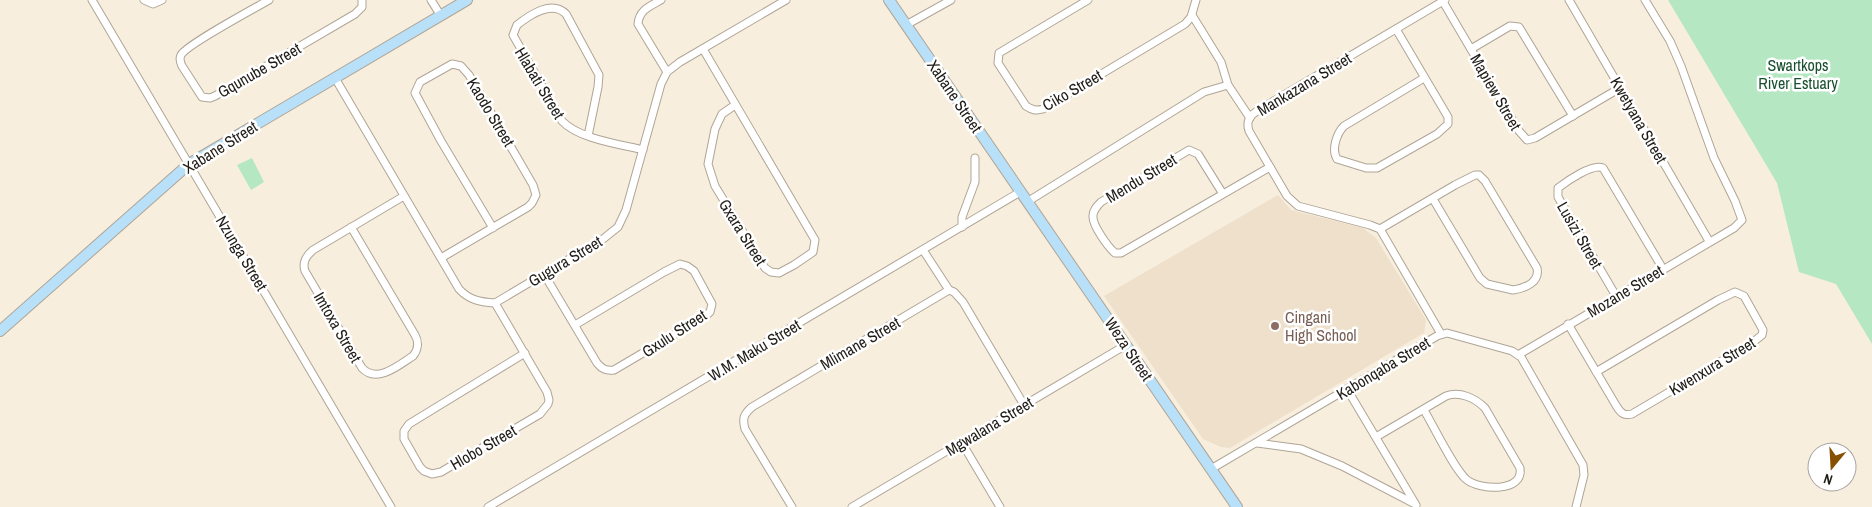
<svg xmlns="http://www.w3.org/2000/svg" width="1872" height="507" font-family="'Archivo Narrow',sans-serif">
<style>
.built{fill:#eee0ca}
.green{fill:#b5e7c3}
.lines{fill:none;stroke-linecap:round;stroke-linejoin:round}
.street-casing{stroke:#afa596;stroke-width:9}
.secondary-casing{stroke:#afa596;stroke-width:12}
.street{stroke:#fff;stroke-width:7}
.secondary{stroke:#b8e0f9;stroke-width:10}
.education-dot{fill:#8d6e63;stroke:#fff;stroke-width:2}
.labels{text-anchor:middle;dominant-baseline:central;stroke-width:5;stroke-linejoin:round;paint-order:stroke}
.park-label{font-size:16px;fill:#18512e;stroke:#fff}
.street-label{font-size:16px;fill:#201c17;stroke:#fff}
.education-label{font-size:16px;fill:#785e54;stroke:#fff;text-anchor:start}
</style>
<rect width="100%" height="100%" fill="#f8eede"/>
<path class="built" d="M1278 195 1291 210 1363 228 1376 238 1426 320 1424 333 1230 448 1221 447 1203 439 1104 296Z"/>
<g class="green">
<path d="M1668 0H1872V344L1836 284 1799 272 1777 183Z"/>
<path d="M252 158 264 182 251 190 237 165Z"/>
</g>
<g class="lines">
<defs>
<g id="street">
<path d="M92 0 391 507"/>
<path d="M144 0 153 4 162 0"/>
<path d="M269 0C255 8 186 45 181 55 179 59 180 62 182 66L202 97 210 98 215 96 355 14 362 7V0"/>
<path d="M431 0 441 16"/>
<path d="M661 0C650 6 639 10 638 24L667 72"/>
<path d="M1088 0 999 53 998 63 1026 106C1032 110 1036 111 1043 109L1185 24 1191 17 1196 0"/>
<path d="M1442 0 1519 131 1527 140 1535 138 1620 88"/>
<path d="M1569 0 1709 241"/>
<path d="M1192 15 1221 62 1228 85 1250 118"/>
<path d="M906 25 951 0"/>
<path d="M1396 29 1448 117V124L1437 134 1377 168H1366L1337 159C1331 149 1337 133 1344 126L1424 78"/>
<path d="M703 49 815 240 813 252 794 265 779 273 771 272 765 268 715 186 708 164 715 129 722 114 735 105"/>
<path d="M1471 49 1510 26 1519 27 1573 116"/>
<path d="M335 78 459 289C469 300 480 302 495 303L603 239 618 227 626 210 661 84 667 72 680 62 786 0"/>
<path d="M588 136 598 87 599 75 566 14C552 0 531 14 517 25L513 35 562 121C579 139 619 144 643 150"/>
<path d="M1223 194 1198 154 1189 150 1101 202C1097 206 1093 210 1093 216 1092 225 1108 247 1115 253H1121L1270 167"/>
<path d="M1027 202 1204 92 1228 85"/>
<path d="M351 227 415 335C419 342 418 350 413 356 399 365 377 384 362 368L305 271C302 262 306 256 313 250L404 196"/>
<path d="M962 227V217L975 182V158"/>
<path d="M1380 229 1455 185 1475 175H1479L1485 181 1537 268C1540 282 1526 288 1513 290L1487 284 1480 278 1433 199"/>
<path d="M923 250 949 290"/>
<path d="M441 258 528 207 532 203 536 195 533 185 469 75 461 66 452 64 420 82 415 93 441 141 493 228"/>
<path d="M544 274 597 363C602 369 606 371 614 370L704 317 710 312 712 304 694 271 687 266 680 264 664 272 575 325"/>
<path d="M1616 296 1558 197V188C1567 181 1593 163 1603 168L1663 269"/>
<path d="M495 303 547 392 549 400 548 404 540 414 441 472 432 474 424 471 420 467 404 439V431L409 424 525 353"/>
<path d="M1568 324 1617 407C1621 413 1624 416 1632 414L1752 343 1762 335 1763 330 1744 296 1735 292 1718 300 1596 372"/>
<path d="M1441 334 1380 229 1370 225 1298 206 1287 196 1249 131C1246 122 1249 116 1257 111L1445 0"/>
<path d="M1518 355 1734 228 1742 220 1735 201 1714 158 1681 66 1670 41 1645 0"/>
<path d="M1347 389 1416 505"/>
<path d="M1376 437 1446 396C1460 391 1475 398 1485 408L1520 468C1524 493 1480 490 1467 480 1455 471 1433 425 1424 410"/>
<path d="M962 443 1000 507"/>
<path d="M1257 443 1301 449 1342 466 1415 504"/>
<path d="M1211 469 1437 336 1447 333 1512 351 1521 357 1583 465 1584 475 1576 507"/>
<path d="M488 507 1020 192"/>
<path d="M792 507 745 429C742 418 744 414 752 407L949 290 954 292 963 302 1024 405"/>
<path d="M852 507 1126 345"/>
</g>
<g id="secondary">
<path d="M889 0 1237 507"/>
<path d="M0 331 189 164 467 0"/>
</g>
</defs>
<use href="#street" class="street-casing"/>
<use href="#secondary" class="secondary-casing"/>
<use href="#street" class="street"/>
<use href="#secondary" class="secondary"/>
</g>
<circle class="education-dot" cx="1275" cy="326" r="5"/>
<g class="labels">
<g class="park-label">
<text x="1798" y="65">Swartkops<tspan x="1798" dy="18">River Estuary</tspan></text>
</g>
<g class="street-label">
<text transform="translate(259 70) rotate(-30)">Gqunube Street</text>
<text transform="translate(540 83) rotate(59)">Hlabati Street</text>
<text transform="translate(1304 84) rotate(-31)">Mankazana Street</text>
<text transform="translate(1072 90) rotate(-30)">Ciko Street</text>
<text transform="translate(1496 92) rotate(60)">Mapiew Street</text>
<text transform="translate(955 96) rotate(56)">Xabane Street</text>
<text transform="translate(491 112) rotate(59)">Kaodo Street</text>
<text transform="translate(1639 120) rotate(60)">Kwetyana Street</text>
<text transform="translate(220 147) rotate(-32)">Xabane Street</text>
<text transform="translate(1141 178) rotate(-31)">Mendu Street</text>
<text transform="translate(743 232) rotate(58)">Gxara Street</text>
<text transform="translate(1580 235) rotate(60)">Lusizi Street</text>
<text transform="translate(242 253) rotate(59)">Nzunga Street</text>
<text transform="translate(565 261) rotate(-31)">Gugura Street</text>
<text transform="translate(1625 291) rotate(-31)">Mozane Street</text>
<text transform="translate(338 327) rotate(60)">Imtoxa Street</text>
<text transform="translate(674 333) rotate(-33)">Gxulu Street</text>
<text transform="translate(860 343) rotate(-30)">Mlimane Street</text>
<text transform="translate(1129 349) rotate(56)">Weza Street</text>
<text transform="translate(754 350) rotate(-31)">W.M. Maku Street</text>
<text transform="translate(1712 366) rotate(-31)">Kwenxura Street</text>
<text transform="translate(1383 368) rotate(-31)">Kabonqaba Street</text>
<text transform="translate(989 426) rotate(-31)">Mgwalana Street</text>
<text transform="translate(483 447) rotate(-30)">Hlobo Street</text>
</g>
<g class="education-label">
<text x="1285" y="317">Cingani<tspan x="1285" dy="18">High School</tspan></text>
</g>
</g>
<g transform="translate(1832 467) rotate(198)"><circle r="24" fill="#ffffff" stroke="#a6a4a2"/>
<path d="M0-4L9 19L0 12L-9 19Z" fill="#874f00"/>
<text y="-8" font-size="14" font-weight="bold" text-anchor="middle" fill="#201c17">N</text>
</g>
</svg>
